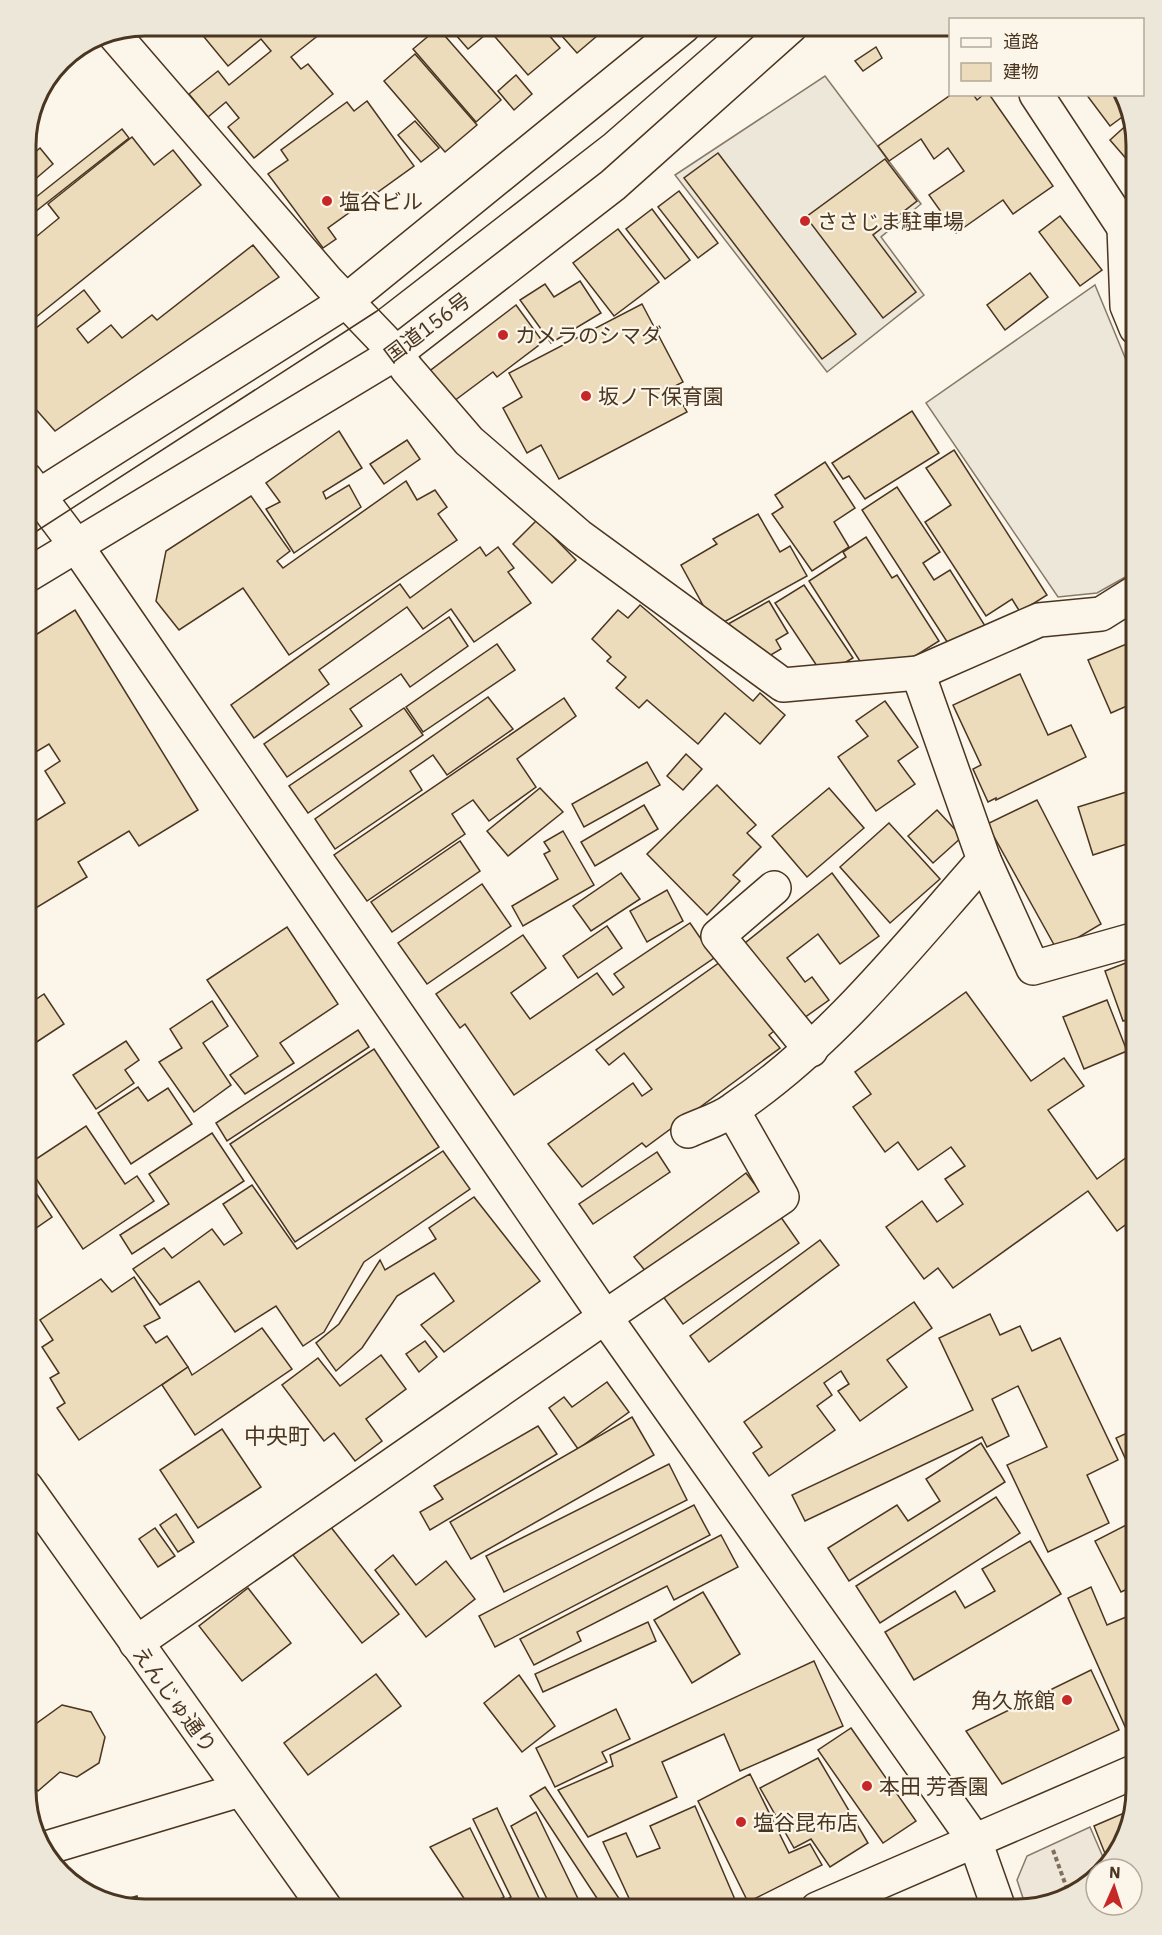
<svg xmlns="http://www.w3.org/2000/svg" width="1162" height="1935" font-family="'IBM Plex Sans','Noto Sans JP',sans-serif">
<style>
.park{fill:#ede6d9;stroke:#887966;stroke-width:1.5}
.parking{fill:#ede7d9;stroke:#887966;stroke-width:1.5}
.building{fill:#ecdcbc;stroke:#4a3520;stroke-width:1.5}
.lines{fill:none;stroke-linecap:round;stroke-linejoin:round}
.street-casing{stroke:#4a3520;stroke-width:36}
.secondary-casing{stroke:#4a3520;stroke-width:36}
.highway-casing{stroke:#4a3520;stroke-width:36}
.path{stroke:#7f6f5c;stroke-width:4;stroke-dasharray:4.5 3;stroke-linecap:butt}
.street{stroke:#fbf6e9;stroke-width:33}
.secondary{stroke:#fbf6e9;stroke-width:33}
.highway{stroke:#fbf6e9;stroke-width:33}
.tram{stroke:#4a3520;stroke-width:1.5}
.poi-dot{fill:#c62828;stroke:#fbf6e9;stroke-width:2}
.labels{text-anchor:middle;dominant-baseline:central;stroke-width:4.5;stroke-linejoin:round;paint-order:stroke}
.poi-label{font-size:21px;fill:#4a3520;stroke:#fbf6e9;text-anchor:start}
.street-label{font-size:21px;fill:#4a3520;stroke:#fbf6e9}
.neighbourhood-label{font-size:22px;fill:#4a3520;stroke:#fbf6e9}
.rim{fill:none;stroke:#4a3520;stroke-width:3}
</style>
<rect width="100%" height="100%" fill="#fbf6e9"/>
<path class="park" d="M1090 1827 1106 1864 1100 1869H1096V1873L1070 1897 1026 1907 1017 1880 1027 1856Z"/>
<g class="parking">
<path d="M825 76 921 204 881 237 924 295 827 372 675 175Z"/>
<path d="M1095 285 1136 384V571L1097 593 1058 597 926 403Z"/>
</g>
<g class="building">
<path d="M195 26H330L291 57 301 69 308 64 333 94 254 158 228 127 239 118 226 102 208 117 189 94 218 71 229 85 271 51 261 39 228 66Z"/>
<path d="M448 26H541L560 48 528 75 490 31 468 49Z"/>
<path d="M553 26H600L604 30 577 53Z"/>
<path d="M907 26H924L914 34Z"/>
<path d="M438 28 501 100 476 122 413 49Z"/>
<path d="M876 47 882 58 863 71 855 61Z"/>
<path d="M415 54 477 125 445 152 384 81Z"/>
<path d="M516 75 532 94 514 110 498 91Z"/>
<path d="M952 94H973L977 100 984 94H989L1053 186 1013 214 1003 200 956 233 929 195 964 171 948 148 934 159 921 139 889 161 878 146Z"/>
<path d="M1086 94H1125L1129 112 1110 126Z"/>
<path d="M367 101 414 166 328 228 336 239 323 248 268 174 288 160 281 150 347 102 354 111Z"/>
<path d="M415 121 439 148 421 162 398 135Z"/>
<path d="M1131 121 1136 145V170L1110 140Z"/>
<path d="M122 129 129 138 26 219V205Z"/>
<path d="M132 137 154 165 173 150 201 185 26 325V245L59 218 48 204Z"/>
<path d="M40 148 53 164 26 187V160Z"/>
<path d="M718 153 856 334 822 359 684 178Z"/>
<path d="M885 159 917 201 873 235 916 292 883 318 806 217Z"/>
<path d="M679 191 718 243 698 258 658 207Z"/>
<path d="M652 209 690 260 665 279 626 229Z"/>
<path d="M1060 216 1102 270 1080 286 1039 232Z"/>
<path d="M618 229 659 282 614 316 573 263Z"/>
<path d="M253 245 279 277 55 431 26 398V336L84 290 100 311 77 329 88 343 111 325 122 338 152 315 157 320Z"/>
<path d="M1030 273 1048 297 1005 330 987 305Z"/>
<path d="M580 281 601 313 551 343 520 300 545 284 554 297Z"/>
<path d="M642 304 683 382 673 387 687 412 559 479 541 445 527 453 503 408 522 397 509 373Z"/>
<path d="M516 305 543 342 497 377 493 372 450 404 427 373Z"/>
<path d="M912 411 939 453 865 499 849 476 843 479 832 463Z"/>
<path d="M339 431 362 468 323 492 326 499 349 485 361 507 294 553 266 509 280 502 266 483Z"/>
<path d="M407 440 420 459 384 484 370 464Z"/>
<path d="M954 450 1047 595 1020 612 1012 599 986 616 925 522 951 505 926 468Z"/>
<path d="M825 462 855 508 834 522 849 547 812 571 772 514 783 507 775 495Z"/>
<path d="M406 481 417 500 435 490 447 507 438 514 457 540 289 655 243 588 179 630 156 601 166 551 251 496 290 551 277 561 283 568Z"/>
<path d="M897 487 940 552 923 563 934 580 950 570 987 629 953 651 862 510Z"/>
<path d="M758 514 780 552 790 546 807 576 715 627 681 565 717 544 713 539Z"/>
<path d="M537 520 576 560 552 583 513 544Z"/>
<path d="M866 537 892 578 897 575 939 641 888 673 865 669 809 581 846 557 843 552Z"/>
<path d="M480 547 486 556 498 547 514 568 508 572 531 603 474 642 451 609 423 629 407 607 319 670 329 684 254 738 231 705 400 584 410 598Z"/>
<path d="M804 585 853 658 823 675 775 603Z"/>
<path d="M769 601 788 633 776 640 781 649 757 663 721 628Z"/>
<path d="M640 605 753 701 760 693 785 715 760 744 725 713 698 744 647 700 639 708 616 688 626 677 607 661 611 657 592 639 618 610 628 618Z"/>
<path d="M75 610 198 810 139 846 129 831 78 862 87 877 26 914V827L65 803 45 771 60 761 49 744 26 758V746L33 742 26 730V641Z"/>
<path d="M449 617 468 646 410 687 401 674 350 709 362 726 287 777 264 744Z"/>
<path d="M1136 640V702L1111 713 1088 660Z"/>
<path d="M497 644 515 670 423 732 406 707Z"/>
<path d="M1020 674 1048 735 1071 725 1086 757 996 800V798L988 802 973 769 981 765 953 705Z"/>
<path d="M488 697 513 729 447 775 433 755 410 771 422 790 335 849 315 819Z"/>
<path d="M564 698 576 716 517 759 536 787 489 821 473 800 452 814 465 834 367 901 334 855Z"/>
<path d="M885 701 918 747 898 761 915 784 876 811 838 757 868 736 856 721Z"/>
<path d="M404 708 423 735 308 813 289 786Z"/>
<path d="M686 754 702 769 683 790 667 776Z"/>
<path d="M1136 761V786L1130 763Z"/>
<path d="M647 762 660 785 584 827 572 804Z"/>
<path d="M717 785 756 825 747 833 761 847 733 875 740 881 707 915 647 854Z"/>
<path d="M540 788 563 812 508 856 487 831Z"/>
<path d="M829 788 864 828 807 877 772 836Z"/>
<path d="M1136 789V841L1093 855 1078 807Z"/>
<path d="M1037 800 1101 924 1057 950 987 824Z"/>
<path d="M644 805 658 829 595 866 581 842Z"/>
<path d="M937 810 962 837 933 863 908 836Z"/>
<path d="M889 823 940 879 890 923 840 867Z"/>
<path d="M563 831 594 885 523 926 512 906 558 879 544 854 550 851 544 842Z"/>
<path d="M460 841 480 871 392 932 371 902Z"/>
<path d="M621 873 640 899 591 931 573 906Z"/>
<path d="M832 873 879 936 840 964 818 934 787 958 805 982 812 977 829 1000 797 1023 745 943Z"/>
<path d="M482 884 511 926 427 984 398 943Z"/>
<path d="M667 890 683 921 647 942 630 911Z"/>
<path d="M690 923 714 958 514 1095 465 1024 460 1028 436 994 523 935 546 968 511 993 530 1019 597 973 613 995 624 987 614 974Z"/>
<path d="M607 926 622 948 578 978 563 956Z"/>
<path d="M287 927 338 1004 280 1043 294 1063 245 1094 230 1075 258 1056 207 980Z"/>
<path d="M1136 959V1049L1127 1020 1123 1021 1105 971Z"/>
<path d="M723 960 778 1028 769 1035 780 1048 646 1147 642 1143 582 1187 548 1144 633 1083 642 1096 652 1089 624 1053 609 1065 596 1050Z"/>
<path d="M966 992 1031 1081 1064 1058 1084 1086 1048 1110 1097 1179 1131 1154 1136 1162V1217L1117 1231 1088 1191 953 1288 938 1268 924 1279 886 1227 922 1201 937 1222 963 1204 945 1179 965 1166 951 1147 918 1170 898 1142 885 1152 853 1107 871 1094 855 1072Z"/>
<path d="M44 994 64 1024 26 1049V1006Z"/>
<path d="M1107 1000 1127 1051 1084 1069 1063 1017Z"/>
<path d="M212 1001 228 1026 203 1043 231 1085 194 1112 159 1062 182 1048 170 1029Z"/>
<path d="M358 1030 369 1047 227 1141 216 1123Z"/>
<path d="M126 1041 139 1060 125 1070 134 1083 96 1109 73 1075Z"/>
<path d="M374 1049 439 1147 295 1242 230 1144Z"/>
<path d="M138 1087 148 1101 168 1088 192 1124 131 1164 98 1113Z"/>
<path d="M86 1126 125 1184 137 1176 154 1201 83 1249 27 1165Z"/>
<path d="M212 1133 244 1181 132 1254 120 1235 169 1204 149 1174Z"/>
<path d="M443 1151 470 1189 364 1262 324 1332 303 1346 276 1306 235 1332 199 1281 160 1305 133 1269 164 1248 172 1258 212 1229 224 1245 242 1233 223 1204 252 1185 297 1249Z"/>
<path d="M657 1152 670 1172 593 1224 579 1204Z"/>
<path d="M746 1173 763 1195 651 1278 634 1257Z"/>
<path d="M34 1190 52 1217 26 1235V1196Z"/>
<path d="M474 1197 540 1281 444 1352 421 1325 454 1301 434 1273 397 1296 362 1348 336 1371 316 1343 339 1324 380 1260 385 1270 436 1239 429 1228Z"/>
<path d="M778 1213 799 1243 683 1324 662 1295Z"/>
<path d="M1136 1235V1256L1127 1240Z"/>
<path d="M820 1240 839 1265 709 1362 690 1336Z"/>
<path d="M134 1277 160 1318 144 1326 156 1343 167 1336 188 1367 79 1440 57 1408 65 1403 50 1378 59 1373 42 1347 53 1340 40 1320 101 1279 112 1292Z"/>
<path d="M914 1302 932 1328 887 1360 907 1387 860 1421 838 1391 849 1384 841 1371 824 1383 832 1395 817 1406 835 1430 769 1476 753 1453 762 1447 744 1422Z"/>
<path d="M990 1314 1000 1335 1020 1326 1032 1351 1060 1338 1118 1460 1087 1475 1109 1523 1048 1552 1007 1465 1047 1447 1018 1386 992 1399 1009 1436 987 1447 982 1437 805 1521 792 1495 973 1410 939 1338Z"/>
<path d="M262 1328 292 1369 195 1435 162 1385 188 1367 192 1375Z"/>
<path d="M425 1341 437 1357 419 1372 406 1354Z"/>
<path d="M381 1355 406 1389 366 1419 382 1441 355 1461 334 1433 324 1441 282 1385 318 1358 340 1386Z"/>
<path d="M607 1382 629 1412 578 1449 549 1408 564 1397 572 1407Z"/>
<path d="M632 1417 654 1455 471 1559 450 1522Z"/>
<path d="M538 1426 557 1454 430 1530 420 1512 443 1499 434 1486Z"/>
<path d="M222 1429 261 1487 198 1528 160 1470Z"/>
<path d="M1136 1429V1482L1116 1438Z"/>
<path d="M981 1443 1005 1482 849 1581 828 1548 897 1505 908 1521 940 1501 926 1479Z"/>
<path d="M669 1464 687 1500 504 1592 486 1556Z"/>
<path d="M996 1497 1020 1533 880 1623 856 1586Z"/>
<path d="M694 1505 710 1535 495 1647 479 1616Z"/>
<path d="M176 1514 194 1542 178 1552 160 1525Z"/>
<path d="M1136 1520V1585L1121 1592 1095 1541Z"/>
<path d="M330 1526 399 1614 362 1643 293 1555Z"/>
<path d="M155 1528 175 1556 158 1567 139 1539Z"/>
<path d="M721 1535 738 1567 674 1600 667 1586 577 1632 581 1641 534 1665 520 1639Z"/>
<path d="M1030 1541 1061 1594 914 1680 885 1632 955 1591 965 1608 995 1591 982 1569Z"/>
<path d="M393 1555 416 1585 446 1561 475 1599 426 1637 375 1570Z"/>
<path d="M1091 1587 1107 1625 1126 1617 1136 1642V1727L1127 1731 1068 1598Z"/>
<path d="M248 1588 291 1643 242 1681 199 1626Z"/>
<path d="M703 1592 740 1654 692 1683 654 1620Z"/>
<path d="M648 1622 656 1641 543 1692 535 1674Z"/>
<path d="M814 1661 843 1726 740 1771 724 1734 662 1762 677 1797 588 1837 558 1790 613 1766 610 1755Z"/>
<path d="M1091 1670 1119 1730 1002 1784 966 1731Z"/>
<path d="M376 1674 401 1706 308 1775 284 1743Z"/>
<path d="M519 1675 555 1726 522 1752 484 1703Z"/>
<path d="M62 1705 91 1712 105 1737 99 1763 77 1777 60 1772 38 1791 27 1779 26 1780V1731Z"/>
<path d="M616 1709 630 1739 602 1752 607 1762 555 1787 536 1748Z"/>
<path d="M851 1728 916 1821 883 1843 818 1750Z"/>
<path d="M818 1758 868 1843 830 1867 811 1839 794 1848 760 1788Z"/>
<path d="M750 1774 789 1853 810 1844 822 1865 748 1902 698 1801Z"/>
<path d="M545 1787 626 1909H604L530 1796Z"/>
<path d="M695 1806 739 1909H634L603 1842 626 1833 637 1857 660 1848 650 1826Z"/>
<path d="M497 1808 544 1909H506L502 1902 511 1897 473 1819Z"/>
<path d="M1131 1810 1120 1850 1108 1861 1094 1826Z"/>
<path d="M536 1812 583 1909H552L511 1826Z"/>
<path d="M470 1828 504 1897 482 1909H471L430 1847Z"/>
<path d="M111 1894 115 1902 100 1896Z"/>
<path d="M137 1896 141 1909 116 1902Z"/>
<path d="M928 1900 931 1909H904Z"/>
</g>
<g class="lines">
<defs>
<g id="street">
<path d="M112 32 328 282 396 353 407 369 469 441 579 536 783 685 918 673 1039 620 1101 614 1136 592"/>
<path d="M1036 94 1136 246"/>
<path d="M1124 227 1127 306 1136 328"/>
<path d="M26 479 75 544 605 1317 975 1841 999 1909"/>
<path d="M984 860 1033 968 1136 939"/>
<path d="M774 888 718 936 811 1050"/>
<path d="M688 1131C703 1124 721 1119 734 1109 832 1043 906 948 984 860L918 673"/>
<path d="M136 1643 605 1317 782 1197 733 1111"/>
<path d="M43 1849 240 1790"/>
<path d="M817 1909 1136 1771"/>
</g>
<path id="secondary" d="M26 1487 326 1909"/>
<g id="highway">
<path d="M26 504 346 301 684 26"/>
<path d="M26 576 396 353 613 185 791 26"/>
</g>
</defs>
<use href="#street" class="street-casing"/>
<use href="#secondary" class="secondary-casing"/>
<use href="#highway" class="highway-casing"/>
<path class="path" d="M1053 1850 1070 1897"/>
<use href="#street" class="street"/>
<use href="#secondary" class="secondary"/>
<use href="#highway" class="highway"/>
<path class="tram" d="M26 538 377 311 604 135 729 26"/>
</g>
<g class="poi-dot">
<circle cx="327" cy="201" r="6"/>
<circle cx="805" cy="221" r="6"/>
<circle cx="503" cy="335" r="6"/>
<circle cx="586" cy="396" r="6"/>
<circle cx="1067" cy="1700" r="6"/>
<circle cx="867" cy="1786" r="6"/>
<circle cx="741" cy="1822" r="6"/>
</g>
<g class="labels">
<g class="poi-label">
<text x="339" y="201">塩谷ビル</text>
<text x="817" y="221">ささじま駐車場</text>
<text x="515" y="335">カメラのシマダ</text>
<text x="598" y="396">坂ノ下保育園</text>
<text x="1055" y="1700" text-anchor="end">角久旅館</text>
<text x="879" y="1786">本田 芳香園</text>
<text x="753" y="1822">塩谷昆布店</text>
</g>
<g class="street-label">
<text transform="translate(427 327) rotate(-37)">国道156号</text>
<text transform="translate(175 1699) rotate(54)">えんじゅ通り</text>
</g>
<g class="neighbourhood-label">
<text x="277" y="1435">中央町</text>
</g>
</g>
<path d="M0 0H1162V1935H0ZM145 36H1017A109 109 0 0 1 1126 145V1790A109 109 0 0 1 1017 1899H145A109 109 0 0 1 36 1790V145A109 109 0 0 1 145 36Z" fill="#ede7d9" fill-rule="evenodd"/>
<path class="rim" d="M145 36H1017A109 109 0 0 1 1126 145V1790A109 109 0 0 1 1017 1899H145A109 109 0 0 1 36 1790V145A109 109 0 0 1 145 36Z"/>
<rect x="949" y="18" width="195" height="78" fill="#fbf6e9" stroke="#b4a999" stroke-width="1.5"/>
<rect x="961" y="38" width="30" height="9" fill="#fbf6e9" stroke="#b4a999" stroke-width="1.5"/>
<text x="1003" y="48" font-size="18" fill="#4a3520">道路</text>
<rect x="961" y="63" width="30" height="18" fill="#ecdcbc" stroke="#b4a999" stroke-width="1.5"/>
<text x="1003" y="78" font-size="18" fill="#4a3520">建物</text>
<g transform="translate(1114 1887) rotate(3)"><circle r="28" fill="#fbf6e9" stroke="#b4a999" stroke-width="1.5"/>
<path d="M0-4.5L10 22L0 15L-10 22Z" fill="#c62828"/>
<text y="-9" font-size="16" font-weight="bold" text-anchor="middle" fill="#4a3520">N</text>
</g>
</svg>
